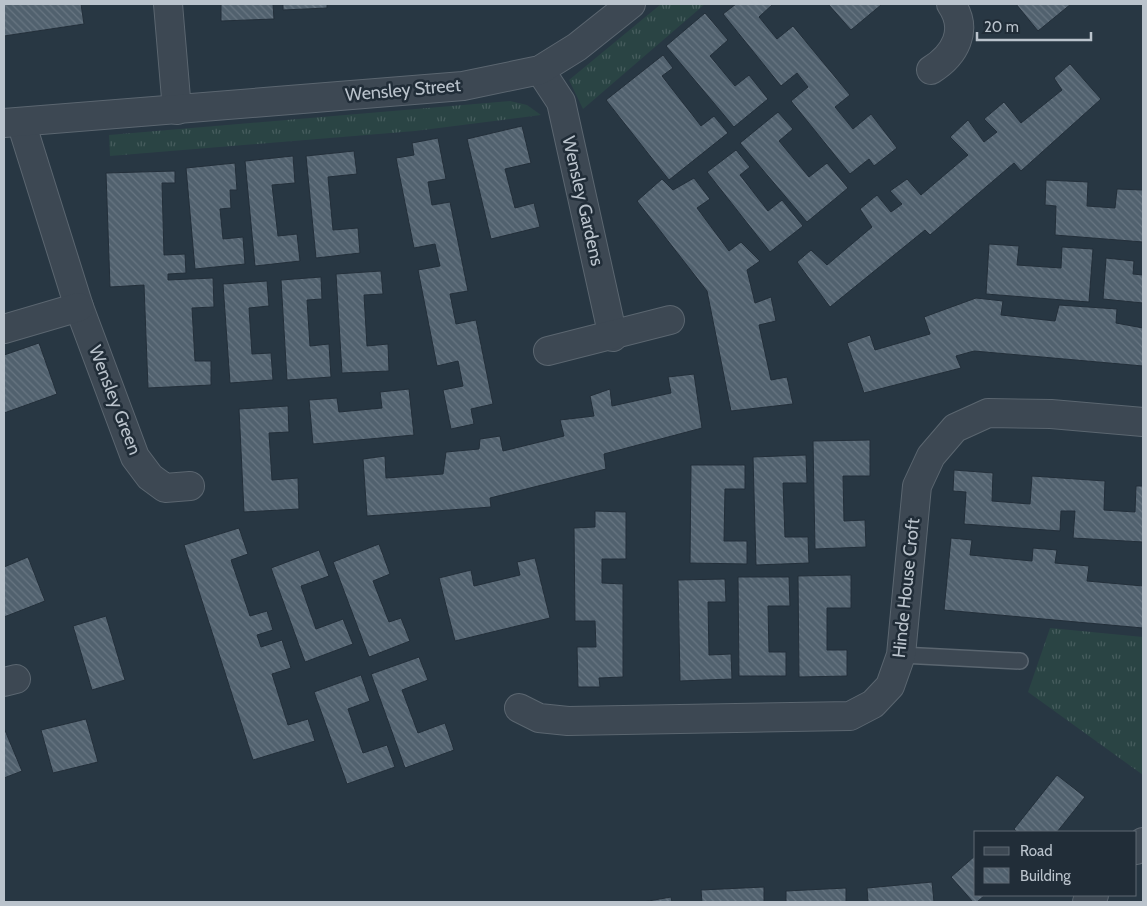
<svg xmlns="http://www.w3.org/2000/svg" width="1147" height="906" font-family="Cabin,sans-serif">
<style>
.grass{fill:url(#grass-tufts)}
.building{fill:url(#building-back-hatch);stroke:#232f3a}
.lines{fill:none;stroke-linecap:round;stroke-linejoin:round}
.lane-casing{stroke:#5b6670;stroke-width:18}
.street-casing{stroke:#5b6670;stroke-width:30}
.lane{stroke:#3d4853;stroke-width:15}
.street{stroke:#3d4853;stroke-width:28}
.labels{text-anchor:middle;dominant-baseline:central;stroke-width:5;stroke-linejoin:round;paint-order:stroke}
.street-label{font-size:18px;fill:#bac3cc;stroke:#212d38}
</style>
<defs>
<pattern id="grass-tufts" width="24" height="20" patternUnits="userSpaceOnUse" patternTransform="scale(1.25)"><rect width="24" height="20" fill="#2a4444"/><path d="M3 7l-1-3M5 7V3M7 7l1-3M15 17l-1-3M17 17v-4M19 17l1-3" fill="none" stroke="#475d5e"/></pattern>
<pattern id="building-back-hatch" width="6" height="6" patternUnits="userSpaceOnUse" patternTransform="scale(1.25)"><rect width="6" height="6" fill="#51616e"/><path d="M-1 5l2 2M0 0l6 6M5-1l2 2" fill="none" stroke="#687682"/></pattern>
</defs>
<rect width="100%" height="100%" fill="#283743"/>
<g class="grass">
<path d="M661 4H705L583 109 569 80Z"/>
<path d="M510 101 527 105 541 115 415 131 110 156 109 135Z"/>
<path d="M1050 628 1143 637V775L1028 692Z"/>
</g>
<g class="building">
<path d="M4 4H81L84 24 4 36Z"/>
<path d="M221 4H273L274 19 221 21Z"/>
<path d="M283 4H327V8L283 10Z"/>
<path d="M736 4H773L759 17 777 39 793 26 850 95 835 107 853 129 871 114 897 148 874 166 869 159 850 174 791 101 808 87 797 73 781 86 723 14Z"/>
<path d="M828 4H881V5L851 30Z"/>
<path d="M1016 4H1071L1038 31Z"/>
<path d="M705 13 728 40 710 56 735 86 749 75 768 99 734 127 666 46Z"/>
<path d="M663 55 673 68 662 76 701 126 714 116 728 133 669 180 606 100Z"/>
<path d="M1070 64 1101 99 1021 171 1014 163 930 235 925 230 830 307 797 262 811 250 827 265 872 227 860 209 877 195 891 212 902 204 890 191 907 179 921 195 968 155 950 137 968 120 984 142 997 132 984 119 1004 102 1021 123 1062 90 1054 78Z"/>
<path d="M778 112 793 129 779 141 809 177 827 163 848 188 807 222 740 143Z"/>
<path d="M522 126 531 163 505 169 515 208 534 203 540 227 491 239 467 139Z"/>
<path d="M438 138 446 179 428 182 432 205 450 202 468 291 450 294 456 324 476 320 493 404 471 409 474 424 451 429 443 390 463 386 458 361 437 366 418 270 440 266 435 244 414 248 396 158 414 155 412 143Z"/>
<path d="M736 150 750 167 740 175 768 211 782 200 803 226 770 252 707 172Z"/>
<path d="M354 151 357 174 328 177 333 230 358 228 360 253 316 258 306 156Z"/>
<path d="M293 156 295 183 272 185 278 236 297 234 300 261 255 266 245 161Z"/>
<path d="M235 163 237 190H230L231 208 220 209 223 239 243 237 245 264 195 269 186 168Z"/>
<path d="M175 171V183H162L164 255 185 254 186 273 168 274V280L213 278 214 307 192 308 195 361H211V385L148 388 144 285 110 287 106 173Z"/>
<path d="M694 178 710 199 697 208 729 251 741 242 760 261 747 270 755 303 771 297 776 321 759 325 771 380 787 377 793 404 731 411 707 291 637 201 662 179 673 190Z"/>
<path d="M1046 180 1088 182 1087 206 1115 208 1117 189 1143 190V242L1055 235 1056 206 1045 205Z"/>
<path d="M989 244 1019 246 1017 265 1061 268 1062 247 1093 249 1089 302 986 294Z"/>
<path d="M1106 258 1134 261 1133 274 1143 275V303L1103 299Z"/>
<path d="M381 271 383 294 364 295 367 346 388 344 389 371 342 373 336 274Z"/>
<path d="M321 277 322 299 307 300 310 346 329 344 331 377 287 380 281 280Z"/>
<path d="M267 281 269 306 249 308 252 354 271 353 273 380 230 383 223 284Z"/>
<path d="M976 298 1003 301 1001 315 1055 321 1059 305 1117 309 1116 323 1143 328V366L974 351 956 356 961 368 864 393 847 343 870 335 875 350 930 334 924 317Z"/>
<path d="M39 343 57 394 4 413V355Z"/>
<path d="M694 374 702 428 604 454 606 469 490 498 491 507 367 516 363 459 385 456 386 478 443 474 446 452 479 449 480 439 500 436 503 451 564 436 560 420 594 416 590 396 610 389 612 406 671 393 668 377Z"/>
<path d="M409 389 414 435 313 444 309 400 337 398 339 412 382 408 380 392Z"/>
<path d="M288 406 289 432 269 433 272 480 298 478 299 509 244 512 239 409Z"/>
<path d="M870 440V476H843L844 521 865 520 866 547 815 549 813 441Z"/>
<path d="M806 455 807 483H783L785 537H808L809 563 756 565 753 457Z"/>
<path d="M691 465H745V489H725L724 541H747V564L690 563Z"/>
<path d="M954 470 993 473 992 501 1030 504 1032 476 1105 481 1104 510 1135 512 1136 486H1143V542L1073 538 1075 511H1061L1060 531 964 524 966 492 953 491Z"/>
<path d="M595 511 626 512V559H602V583L623 584V677L599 678 600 687H578L577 647H596L595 621H575L574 528 595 527Z"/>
<path d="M239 528 248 554 231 560 250 616 267 611 273 630 257 635 261 647 282 640 291 668 272 674 288 725 308 719 315 741 253 760 184 545Z"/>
<path d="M951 538 972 540 970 555 1032 561 1033 548 1057 550 1055 563 1089 566 1087 581 1143 586V628L944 610Z"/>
<path d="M379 544 390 574 373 581 389 622 401 618 410 641 369 657 333 562Z"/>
<path d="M319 550 329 576 301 586 316 629 343 619 353 644 305 662 271 568Z"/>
<path d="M28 557 45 601 4 617V567Z"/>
<path d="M535 558 550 618 455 641 439 578 471 570 474 586 520 575 517 562Z"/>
<path d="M851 575V608H827V650H847V676L799 677 798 576Z"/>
<path d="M738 577H789L790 606H768L769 652H786V676H739Z"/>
<path d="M725 579 726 602H708L709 655 731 654 732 679 680 681 678 580Z"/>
<path d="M106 616 125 680 92 690 73 626Z"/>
<path d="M419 657 428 680 402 690 418 733 445 723 454 750 405 768 371 674Z"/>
<path d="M361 675 370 701 348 709 363 753 387 745 395 767 347 784 314 692Z"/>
<path d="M86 719 98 762 53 773 41 730Z"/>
<path d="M4 728 22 771 4 778Z"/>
<path d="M1057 775 1085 797 1057 832H1017L1014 829Z"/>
<path d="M976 855V895H985L977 902H973L951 877Z"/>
<path d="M932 882 934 902H868L867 888Z"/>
<path d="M764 887V902H702L701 890Z"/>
<path d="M846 888V902H786V891Z"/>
<path d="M671 897 672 902H643Z"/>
</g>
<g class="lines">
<defs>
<path id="lane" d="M901 655 1020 661"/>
<g id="street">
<path d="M168 4 177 110"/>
<path d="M540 70 561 102 613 337"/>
<path d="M931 70C955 55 969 30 951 4"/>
<path d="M21 122 79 307 135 457 150 477 165 488 190 486"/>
<path d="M4 123 463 86 540 70 577 47 631 4"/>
<path d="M4 329 79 307"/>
<path d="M548 351 670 320"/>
<path d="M4 682 16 679"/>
<path d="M519 708 539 718 568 721 850 716 873 704 890 686 901 655 917 486 931 456 955 428 988 413 1051 414 1143 422"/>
<path d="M1136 850 1143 842"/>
<path d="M1087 902 1094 895"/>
</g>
</defs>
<use href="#lane" class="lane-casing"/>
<use href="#street" class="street-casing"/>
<use href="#lane" class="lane"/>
<use href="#street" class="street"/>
</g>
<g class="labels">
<g class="street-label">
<text transform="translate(403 90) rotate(-5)">Wensley Street</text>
<text transform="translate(583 201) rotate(77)">Wensley Gardens</text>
<text transform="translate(115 400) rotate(69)">Wensley Green</text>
<text transform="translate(906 588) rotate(-84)">Hinde House Croft</text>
</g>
</g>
<rect width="1147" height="906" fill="none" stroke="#bac3cc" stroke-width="10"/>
<rect x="974" y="831" width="162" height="65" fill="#212d38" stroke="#5e6973"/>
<rect x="984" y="847" width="25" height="8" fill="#3d4853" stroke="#5e6973"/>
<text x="1020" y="856" font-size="15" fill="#bac3cc">Road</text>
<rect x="984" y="868" width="25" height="15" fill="url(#building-back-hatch)" stroke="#5e6973"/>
<text x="1020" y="881" font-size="15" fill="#bac3cc">Building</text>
<path d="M977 32v8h114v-8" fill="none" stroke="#bac3cc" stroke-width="2.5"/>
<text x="984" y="32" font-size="15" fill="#bac3cc" stroke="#212d38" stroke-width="4" paint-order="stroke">20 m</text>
</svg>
